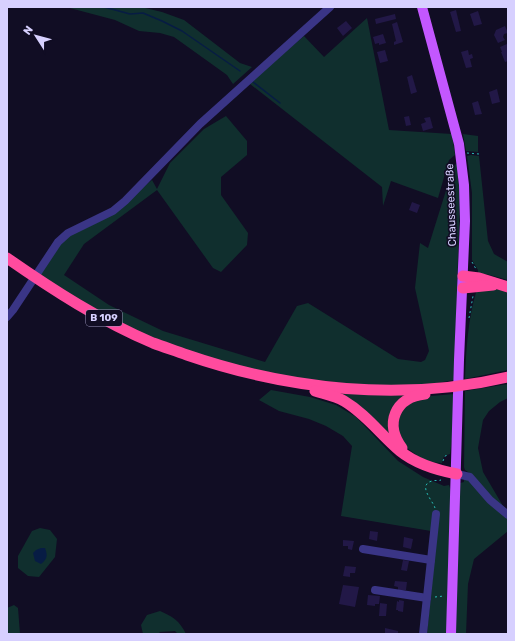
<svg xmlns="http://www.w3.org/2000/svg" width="515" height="641" font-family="Rubik,sans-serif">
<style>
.green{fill:#102f2e}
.water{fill:#071c44}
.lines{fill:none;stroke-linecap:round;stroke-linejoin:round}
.stream{stroke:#071c44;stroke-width:1.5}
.building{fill:#221847}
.path{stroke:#27bcb6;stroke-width:1;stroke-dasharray:2 3;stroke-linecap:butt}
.minor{stroke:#3a3586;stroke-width:8}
.major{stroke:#c357ff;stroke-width:10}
.highway{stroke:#ff4b9e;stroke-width:11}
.labels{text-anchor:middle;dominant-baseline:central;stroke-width:3.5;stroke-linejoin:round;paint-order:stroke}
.shield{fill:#110d24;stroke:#9c96bd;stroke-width:1}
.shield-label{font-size:10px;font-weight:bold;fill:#d7d0ff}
.street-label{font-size:11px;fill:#d7d0ff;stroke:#110d24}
</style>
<rect width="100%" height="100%" fill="#110d24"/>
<g class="green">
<path d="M66 7H141L162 12 184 20 240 63 252 67 233 84 227 75 174 37 160 33 139 31 115 20Z"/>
<path d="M367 18 389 130 452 134 455 155 449 160 438 198 391 181 383 206 382 187 250 84 258 75 304 36 324 57Z"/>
<path d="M226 116 247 141V155L221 177V195L248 233 247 245 221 272 213 268 157 190 84 244 64 275 109 305 163 331 265 362 297 306 308 303 398 359 421 362 425 360 429 351 415 288 420 243 428 248 454 165 457 164 460 198 454 380 420 386 377 387 265 374 163 343 110 318 38 276 61 242 142 188 152 180 157 189 170 163 204 129Z"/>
<path d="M463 134 478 136V152L466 151Z"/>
<path d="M471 155 479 156 488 241 494 254 508 262V280L486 274 478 275V270L472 260V193L467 156Z"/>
<path d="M477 289H496L508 292V370L465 379C466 349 468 318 477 289Z"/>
<path d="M508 384V398L500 402 489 411 483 420 478 448 483 472 503 506 508 511V531L474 559 468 584 466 634H454L460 483 464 482V480L471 474 465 470 464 467 465 391Z"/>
<path d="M271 390 310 397 336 405 356 417 398 461 423 477 444 486 449 485 451 491 449 634H427L437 532 341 516 352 446 343 436 326 426 309 419 279 411 259 400Z"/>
<path d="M340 391 405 393 392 436 345 399Z"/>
<path d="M454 394 453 432 450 454 444 456 442 463C424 463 411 452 399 440L398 413 419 397Z"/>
<path d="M40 528 50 530 57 539 55 557 39 577 28 576 18 568V556L32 531Z"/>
<path d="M14 605 18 608 20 634H7V608Z"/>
<path d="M160 611C172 616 180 621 186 634H178L175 631 159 632 161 634H143L141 625 147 615Z"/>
</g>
<path class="water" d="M41 548H45C48 556 47 559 41 564L35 561 33 553 36 550Z"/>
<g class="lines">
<g class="stream">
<path d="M104 7 130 14 143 13 162 21 182 31 240 71"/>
<path d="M253 82 280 103"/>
</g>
</g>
<g class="building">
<path d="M456 10 461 31 456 32 450 12Z"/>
<path d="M478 11 482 24 474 26 470 14Z"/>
<path d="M395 14 396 19 376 24 375 19Z"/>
<path d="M346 21 352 28 343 36 337 28Z"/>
<path d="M397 22 403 42 394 45V42L396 41 392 24Z"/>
<path d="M505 26 508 33 504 34 503 37 505 40 498 43 494 35 496 30Z"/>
<path d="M383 34 386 43 379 45V43L375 44 373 37Z"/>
<path d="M507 44 508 61 505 62 501 52H502L500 47Z"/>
<path d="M385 50 388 61 380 63 377 52Z"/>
<path d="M468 50 469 55 472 54 473 58 470 59 472 67 466 68 461 52Z"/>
<path d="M412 75 417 92 411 94 407 77Z"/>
<path d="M497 89 500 102 492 104 489 92Z"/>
<path d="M478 101 482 114 475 115 472 103Z"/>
<path d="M409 116 411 125 406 126 404 117Z"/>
<path d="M430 117 433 128 423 131 421 124 426 122 424 118Z"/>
<path d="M412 202 420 205 417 213 409 210Z"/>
<path d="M370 531 378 532 377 541 369 539Z"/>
<path d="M404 537 413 539 411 549 403 547Z"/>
<path d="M343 540 354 541 352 550 348 549V546H343Z"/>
<path d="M403 560 409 561 407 571 401 570Z"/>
<path d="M345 566 356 567 355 573H350V577L343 576Z"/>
<path d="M395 581 407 582 406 590H398V587L394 586Z"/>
<path d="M343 585 359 587 355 607 339 604Z"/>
<path d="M368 595 380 596 379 604H375V606L367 605Z"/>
<path d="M399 600 404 601 403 612 398 611V610H396L397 601 399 602Z"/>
<path d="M380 603 387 604 386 616H379Z"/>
<path d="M385 628 398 631V634H385Z"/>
</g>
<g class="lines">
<g class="path">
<path d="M467 153 479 154"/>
<path d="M472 262 476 269"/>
<path d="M469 318 473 296"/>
<path d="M443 461 445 456 448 455"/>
<path d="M435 508C433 501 417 485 432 481 435 480 438 481 441 480"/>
<path d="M435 597 444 596"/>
</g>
<g class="minor">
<path d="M7 317 13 310 58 242 68 233 113 211 125 201 200 124 330 7"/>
<path d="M457 474 470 477 490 500 508 515"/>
<path d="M363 549 431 560"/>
<path d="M375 590 427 598"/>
<path d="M423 634 436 514"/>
</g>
<path class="major" d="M422 7 459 144 464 185 465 221 459 360 451 634"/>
<g class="highway">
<path d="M7 258C53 290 101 321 153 343 164 347 176 351 187 355 289 390 402 402 508 377"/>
<path d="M463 276 479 278 508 287"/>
<path d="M463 288 493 285"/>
<path d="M315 391C325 394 336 396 344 401 366 414 381 435 400 451 416 464 436 470 457 474"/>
<path d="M402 448C384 424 395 397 425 394"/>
</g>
</g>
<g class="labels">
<rect class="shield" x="86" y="310" width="36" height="16" rx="3"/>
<g class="shield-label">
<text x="104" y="318">B 109</text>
</g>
<g class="street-label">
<text transform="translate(451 205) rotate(-92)">Chausseestraße</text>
</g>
</g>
<rect width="515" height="641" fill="none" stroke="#d7d0ff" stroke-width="16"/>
<g transform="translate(36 36) rotate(306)" stroke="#110d24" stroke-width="3" paint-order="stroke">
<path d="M0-3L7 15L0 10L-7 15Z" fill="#d7d0ff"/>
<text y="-6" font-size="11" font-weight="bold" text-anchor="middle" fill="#d7d0ff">N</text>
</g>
</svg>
